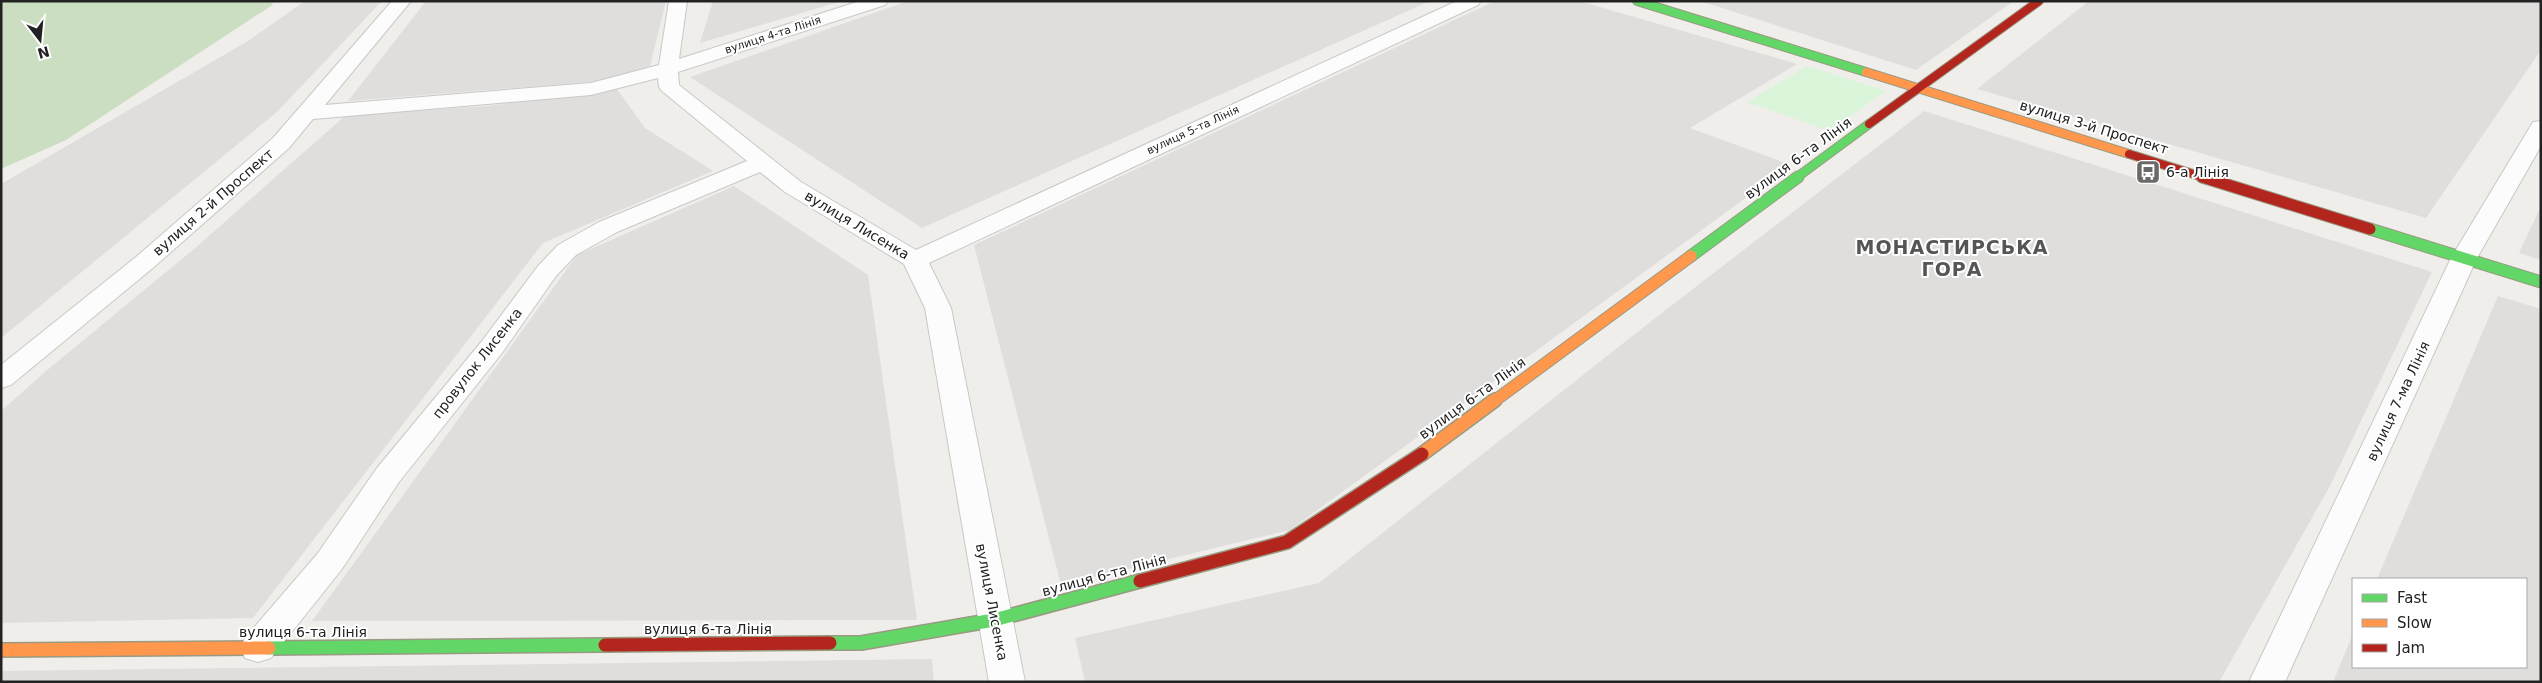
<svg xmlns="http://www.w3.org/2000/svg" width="2542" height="683" font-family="'DejaVu Sans',sans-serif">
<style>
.residential{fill:#dfdedc}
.forest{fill:#cbdec1}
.park{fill:#daf5da}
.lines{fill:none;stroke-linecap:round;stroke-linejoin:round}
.street-casing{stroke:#c9c8c7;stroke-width:2}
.fast-far2-casing{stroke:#999a82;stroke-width:10}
.fast-far1-casing{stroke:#999a82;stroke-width:13}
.fast-casing{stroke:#999a82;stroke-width:16}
.slow-far2-casing{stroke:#999a82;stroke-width:10}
.slow-far1-casing{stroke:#999a82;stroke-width:13}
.slow-casing{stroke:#999a82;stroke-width:16}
.jam-far2-casing{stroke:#999a82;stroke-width:10}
.jam-far1-casing{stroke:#999a82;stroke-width:13}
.jam-casing{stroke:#999a82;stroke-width:16}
.street{fill:#fdfcfc;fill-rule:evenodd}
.fast-far2{stroke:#63d668;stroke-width:8}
.fast-far1{stroke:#63d668;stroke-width:11}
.fast{stroke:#63d668;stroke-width:13}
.slow-far2{stroke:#ff974d;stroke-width:8}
.slow-far1{stroke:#ff974d;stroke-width:11}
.slow{stroke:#ff974d;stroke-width:13}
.jam-far2{stroke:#b3261e;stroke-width:8}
.jam-far1{stroke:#b3261e;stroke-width:11}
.jam{stroke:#b3261e;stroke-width:13}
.labels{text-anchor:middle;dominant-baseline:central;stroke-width:4;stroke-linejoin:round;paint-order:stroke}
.far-street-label{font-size:11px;fill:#222;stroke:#fff}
.street-label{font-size:14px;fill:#222;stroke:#fff}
.poi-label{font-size:14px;fill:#222;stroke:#fff;text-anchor:start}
.district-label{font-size:19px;font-weight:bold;letter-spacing:1px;fill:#555;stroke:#fff}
</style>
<rect width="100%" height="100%" fill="#f0eeeb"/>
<g class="residential">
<path d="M305 1H382L277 112 1 338V184L248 41Z"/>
<path d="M426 1H666L650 66 603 81 348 101Z"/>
<path d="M713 1H842L700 43Z"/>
<path d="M908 1H1430L922 228 690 77Z"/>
<path d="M1495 1H1579L1797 64 1690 128 1791 165 1290 530 1061 585 974 245Z"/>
<path d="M1700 1H2014L1916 70Z"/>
<path d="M2089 1H2541V50L2426 218 1977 89Z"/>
<path d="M617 89 645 128 713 171 543 243 253 618 1 623V411L46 371 194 249 346 115 487 106Z"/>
<path d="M1924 111 2432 272 2330 486 2219 682H1085L1075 638 1319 583 1654 319Z"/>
<path d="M734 186 868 275 917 620 312 621 577 255Z"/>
<path d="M2541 206V260L2519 253Z"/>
<path d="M2498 296 2541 309V682H2333L2353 634V667H2526V579H2377Z"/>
<path d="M932 659 934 682H1V671Z"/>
</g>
<path class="forest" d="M1 1H274L271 6 66 140 1 169Z"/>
<path class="park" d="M1807 66 1886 91 1830 131 1747 102Z"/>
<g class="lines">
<defs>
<g id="street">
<path d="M392 1H411L325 105 591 83 659 65 669 1H687L679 59 860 1H888L885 5 678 72 679 85 801 182 916 250 1457 1H1481L1478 5 929 263 951 308 1025 682H989L925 308 904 264 785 192 760 172 617 232 576 255 556 276 502 353 399 482 342 569 271 658 258 662 245 658 240 648 245 638 318 553 377 468 482 341 538 266 558 245 599 222 747 161 662 91 659 87 658 78 591 95 313 119 289 148 154 267 11 385 1 388V365L136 257 273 138Z"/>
<path d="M2541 121V146L2477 258 2285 682H2249L2451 258 2530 127 2533 122Z"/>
</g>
<g id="fast-far2">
<path d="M1637 1 1866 72"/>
<path d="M1796 178 1869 124"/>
</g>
<g id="fast-far1">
<path d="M2370 229 2541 282"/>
<path d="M1691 256 1798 177"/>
</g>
<g id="fast">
<path d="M830 643H861L994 620 1140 581"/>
<path d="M269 648 605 645"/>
</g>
<path id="slow-far2" d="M1866 72 2129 154"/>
<path id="slow-far1" d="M1493 402 1691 256"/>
<g id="slow">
<path d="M1422 454 1495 400"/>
<path d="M1 650 269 648"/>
</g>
<g id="jam-far2">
<path d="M1869 124 2039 1"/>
<path d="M2129 154 2206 178"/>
</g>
<path id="jam-far1" d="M2202 177 2370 229"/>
<g id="jam">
<path d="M1140 581 1287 542 1422 454"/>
<path d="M605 645 830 643"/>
</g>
</defs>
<use href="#street" class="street-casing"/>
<use href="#fast-far2" class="fast-far2-casing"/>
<use href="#fast-far1" class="fast-far1-casing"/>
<use href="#fast" class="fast-casing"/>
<use href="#slow-far2" class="slow-far2-casing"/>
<use href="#slow-far1" class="slow-far1-casing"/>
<use href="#slow" class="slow-casing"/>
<use href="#jam-far2" class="jam-far2-casing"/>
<use href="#jam-far1" class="jam-far1-casing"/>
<use href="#jam" class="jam-casing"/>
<use href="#street" class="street"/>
<use href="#fast-far2" class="fast-far2"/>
<use href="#fast-far1" class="fast-far1"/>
<use href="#fast" class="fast"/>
<use href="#slow-far2" class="slow-far2"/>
<use href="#slow-far1" class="slow-far1"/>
<use href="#slow" class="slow"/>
<use href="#jam-far2" class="jam-far2"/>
<use href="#jam-far1" class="jam-far1"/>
<use href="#jam" class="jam"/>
</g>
<defs>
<symbol id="bus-square" viewBox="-11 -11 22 22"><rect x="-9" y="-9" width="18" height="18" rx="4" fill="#6a6968" stroke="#fff"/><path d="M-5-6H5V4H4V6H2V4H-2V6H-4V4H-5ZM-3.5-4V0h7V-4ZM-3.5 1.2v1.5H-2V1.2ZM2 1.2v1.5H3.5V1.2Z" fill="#fff"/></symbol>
</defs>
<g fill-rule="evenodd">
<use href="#bus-square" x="2134" y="158" width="28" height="28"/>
</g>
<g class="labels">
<g class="far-street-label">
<text transform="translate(773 35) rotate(-18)">вулиця 4-та Лінія</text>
<text transform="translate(1193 130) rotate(-25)">вулиця 5-та Лінія</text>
</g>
<g class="street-label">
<text transform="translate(2094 127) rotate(17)">вулиця 3-й Проспект</text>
<text transform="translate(1798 158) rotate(-36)">вулиця 6-та Лінія</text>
<text transform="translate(213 202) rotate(-41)">вулиця 2-й Проспект</text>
<text transform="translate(857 225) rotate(31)">вулиця Лисенка</text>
<text transform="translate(477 363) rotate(-52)">провулок Лисенка</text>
<text transform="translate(1472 398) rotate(-36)">вулиця 6-та Лінія</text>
<text transform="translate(2398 401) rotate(-65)">вулиця 7-ма Лінія</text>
<text transform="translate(1104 575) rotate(-15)">вулиця 6-та Лінія</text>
<text transform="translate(992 602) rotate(79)">вулиця Лисенка</text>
<text x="708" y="629">вулиця 6-та Лінія</text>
<text x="303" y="632">вулиця 6-та Лінія</text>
</g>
<g class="poi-label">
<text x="2166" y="172">6-а Лінія</text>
</g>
<g class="district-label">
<text x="1952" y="247">МОНАСТИРСЬКА<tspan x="1952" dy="22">ГОРА</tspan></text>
</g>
</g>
<rect width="2542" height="683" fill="none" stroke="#222222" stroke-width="5"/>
<rect x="2352" y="578" width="175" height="90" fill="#ffffff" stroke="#a7a7a7"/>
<rect x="2362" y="594" width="25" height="8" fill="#63d668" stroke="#a7a7a7"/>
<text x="2397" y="603" font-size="15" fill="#222222">Fast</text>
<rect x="2362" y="619" width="25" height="8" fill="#ff974d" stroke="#a7a7a7"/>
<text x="2397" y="628" font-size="15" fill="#222222">Slow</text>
<rect x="2362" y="644" width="25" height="8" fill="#b3261e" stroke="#a7a7a7"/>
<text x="2397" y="653" font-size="15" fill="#222222">Jam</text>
<g transform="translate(40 40) rotate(164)" stroke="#ffffff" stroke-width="4" paint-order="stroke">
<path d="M0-4L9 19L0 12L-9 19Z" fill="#222222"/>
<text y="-8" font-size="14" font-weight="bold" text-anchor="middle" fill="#222222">N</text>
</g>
</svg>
